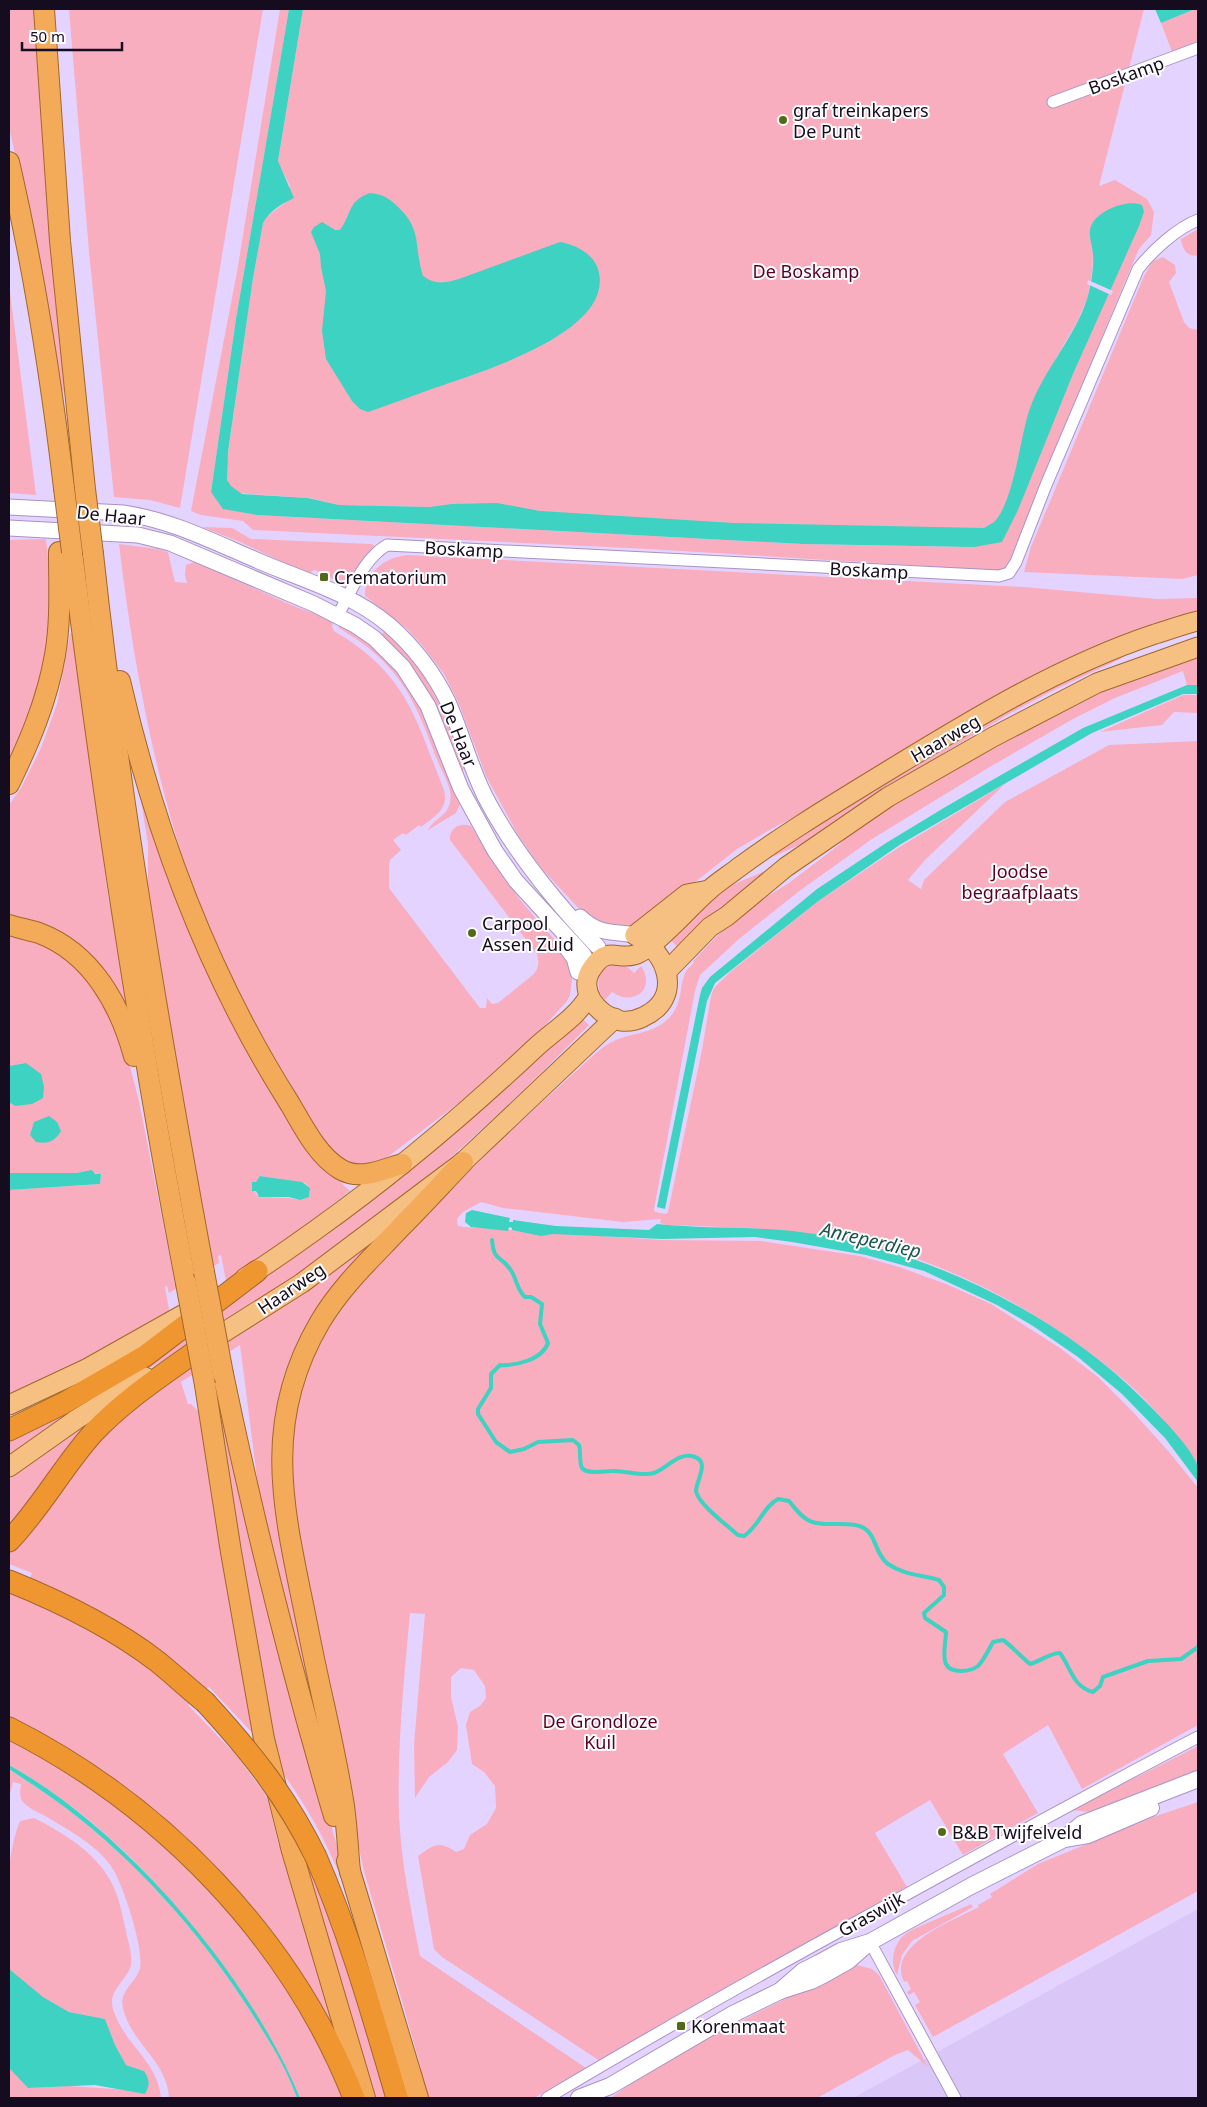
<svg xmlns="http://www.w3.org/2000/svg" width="1207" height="2107" font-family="'Noto Sans',sans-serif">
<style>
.built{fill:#dbc6f8}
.green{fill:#f8aebf;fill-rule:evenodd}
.water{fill:#3dd2c2}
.pier{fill:#e5d3ff}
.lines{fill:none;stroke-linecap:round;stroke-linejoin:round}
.stream{stroke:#3dd2c2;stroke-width:4}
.minor-casing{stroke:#a892c5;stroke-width:13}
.tertiary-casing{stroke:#a892c5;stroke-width:17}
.secondary-casing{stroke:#a892c5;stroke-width:18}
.primary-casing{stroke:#a3662a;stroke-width:21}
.trunk-casing{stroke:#a3662a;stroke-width:22}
.motorway-casing{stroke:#a3662a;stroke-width:23}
.minor{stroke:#fff;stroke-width:11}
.tertiary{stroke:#fff;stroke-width:15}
.secondary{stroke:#fff;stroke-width:16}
.primary{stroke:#f6c083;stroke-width:19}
.trunk{stroke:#f3ab5a;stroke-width:20}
.motorway{stroke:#f09630;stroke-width:21}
.trunk-bridge-casing{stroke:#a3662a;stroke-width:22;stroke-linecap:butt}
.motorway-bridge-casing{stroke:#a3662a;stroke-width:23;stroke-linecap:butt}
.trunk-bridge{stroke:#f3ab5a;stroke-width:20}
.motorway-bridge{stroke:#f09630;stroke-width:21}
.poi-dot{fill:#526917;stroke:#fdfdfd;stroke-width:2}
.labels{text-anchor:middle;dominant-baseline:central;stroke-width:4;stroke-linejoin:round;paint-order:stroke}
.street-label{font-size:18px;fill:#150c1f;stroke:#fdfdfd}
.poi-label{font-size:18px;fill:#150c1f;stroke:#fdfdfd;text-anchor:start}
.park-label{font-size:18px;fill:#5a0026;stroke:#fdfdfd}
.water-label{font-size:19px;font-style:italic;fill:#18554e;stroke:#fdfdfd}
</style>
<rect width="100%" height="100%" fill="#e5d3ff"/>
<path class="built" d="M1198 1909V2098H853Z"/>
<g class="green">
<path d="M9 9H38L68 387 59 395 23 190 9 127Z"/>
<path d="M69 9H263L180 508 150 500 114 497 89 252Z"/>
<path d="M280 9H289L236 319 211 492 257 515 803 544 962 547 431 507 339 505 310 498 221 492 226 468 253 278 263 223 266 217 286 202 290 186 278 162 303 9H1144L1099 186 1115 180 1147 199 1154 212 1151 235 1139 249 1126 279 1006 571 649 549 253 530 243 521 201 515 191 511 237 272ZM1124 204 1144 212 1073 374 1018 507 1056 358 1077 322 1087 299 1092 274 1093 253 1090 237 1096 219 1110 210Z"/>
<path d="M1195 9H1198V41L1172 52 1161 23Z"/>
<path d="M1198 229V255C1187 258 1182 248 1181 239Z"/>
<path d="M1163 257 1175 265 1176 273 1169 282 1184 322 1189 328 1198 330V575L1182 579 1024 572 1031 547 1144 276 1153 261Z"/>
<path d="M9 286 11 299 36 495 9 493Z"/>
<path d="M202 527 232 528 251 539 372 544 375 546 364 557 353 574 350 572 345 580 339 582 315 570 312 571 310 575 240 542Z"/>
<path d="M46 539 48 557 50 558 53 618 43 686 9 769V540Z"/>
<path d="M119 544 158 549 168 552 175 582 187 583 185 575 186 565 195 562 289 604 333 621 332 627 334 631C407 674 415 717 444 790 449 809 435 816 421 827L419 825 406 835 403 833 393 840 401 850 390 860C388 869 390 878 389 888L480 1008H486L487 998 492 1004 498 1003 534 974C539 967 539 962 537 954L450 840C449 828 460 822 471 826L493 862 521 901 567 954 573 971 570 995 567 1001 530 1042 486 1082 381 1162C370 1164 359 1167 348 1162 326 1153 305 1107 292 1087 252 1023 218 954 192 884 154 778 132 655 119 544Z"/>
<path d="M407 555 1024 587 1157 599 1198 598V612L1135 631 1055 666 819 805 773 828 737 849 637 928H608L583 913 542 869 518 835 486 776 459 704 444 674 422 645 407 629 365 596C365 572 384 558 407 555Z"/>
<path d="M339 624 369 643 396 669 421 708 460 804 456 813 428 830C432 820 448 816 450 802 453 789 443 774 438 762 414 698 401 665 339 628Z"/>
<path d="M384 631C433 674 442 711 466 769L461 770C439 715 428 675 382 635Z"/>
<path d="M74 633 109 903 115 904 135 1031 105 974 9 917V805L21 788 41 748 57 704 70 634Z"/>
<path d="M1198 655V685H1187L1183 671 1115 698 1073 719 988 768 872 839 798 892 739 939 700 975 695 991 654 1209 655 1212 666 1214 668 1212 702 1050 711 996 714 988 729 973 817 902 901 846 1005 784 925 860 908 880 921 889 924 880 1005 802 1109 745 1198 741V1465C1177 1435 1151 1403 1123 1379 1042 1311 941 1256 837 1238 780 1228 724 1227 667 1225L660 1223 661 1219 623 1222 503 1208 481 1202 463 1212 457 1219 458 1226 465 1227 660 1240 761 1241 860 1256 899 1267 946 1284 991 1304 1060 1348 1098 1377 1133 1412 1170 1453 1198 1488V1725L1082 1789 1048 1725 1003 1754 1038 1813 963 1855 930 1800 875 1833 907 1887 672 2018 600 2061 442 1957 434 1949 418 1856C434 1845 438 1840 456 1852L464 1849 470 1835 487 1824 496 1808 495 1786 484 1772 472 1764 466 1725 470 1712 480 1706 486 1698 485 1686 474 1670 461 1668 451 1677V1697L458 1727 457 1750 448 1762 429 1777 415 1798 414 1744 425 1614 410 1613C404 1680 397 1747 399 1814 401 1862 411 1909 420 1956L586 2068 534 2098H426L420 2065 404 2008 364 1871 337 1750 289 1477 294 1402 311 1353 333 1311 414 1219 585 1063C594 1055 604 1045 616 1040 635 1032 653 1034 669 1018 684 1002 678 988 686 971 688 968 691 966 694 963L693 961 720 933 750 907 789 883 839 845 852 831 885 810 1020 732 1111 686Z"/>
<path d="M1121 656 1122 658 1052 691 1009 714 878 792 806 842 761 862 860 798 876 791 877 788C958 741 1035 693 1121 656Z"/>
<path d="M1183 695H1198V713L1174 712 1162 725 1100 732Z"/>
<path d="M138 783 180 898 336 1178 350 1191 309 1223 226 1281 221 1255 218 1256 219 1263 208 1269 148 891V844ZM262 1176 305 1183 310 1188 309 1197 300 1200 289 1198 259 1197 256 1194 252 1182H256Z"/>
<path d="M765 871 680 950 667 936 727 887Z"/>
<path d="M9 936 19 937 52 949 73 963 94 982 124 1043 139 1101 176 1289 169 1293 167 1286 165 1287 170 1315 116 1346 9 1398V1190C39 1187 70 1187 100 1184L101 1175 87 1171 76 1173H9V1102L15 1106 26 1063 9 1066Z"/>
<path d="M619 964 627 967 634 973 641 966C657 989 633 1007 612 992L605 1000C592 986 599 964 619 964Z"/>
<path d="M579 1015 589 1025C507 1108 422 1189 326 1257 245 1314 157 1361 74 1416 52 1431 30 1447 9 1462V1437L97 1390Z"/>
<path d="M385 1230 357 1264 281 1421 339 1806 266 1548 240 1345 181 1382 188 1404H191L198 1411 259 1740 209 1687 206 1689 30 1578 32 1573 9 1564V1547L118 1415Z"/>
<path d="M214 1381 313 1764 345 1873 340 1875C323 1835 302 1798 276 1764L212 1382Z"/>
<path d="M117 1401 9 1534V1474Z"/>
<path d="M15 1590 129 1649 190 1703 188 1705 238 1757 267 1797 279 1846 284 1845 349 2064 241 1901 9 1721V1594Z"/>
<path d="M9 1739 72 1773 155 1836 228 1909 282 1982 308 2024 343 2098H300C287 2066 270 2037 251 2008 191 1914 108 1820 9 1765Z"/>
<path d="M1198 1746V1774L1097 1813 1072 1810Z"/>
<path d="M9 1769C33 1785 58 1801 80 1819 147 1873 205 1940 251 2012 268 2039 286 2067 297 2098H169C168 2062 130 2042 123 2008 119 1990 136 1983 140 1968 144 1949 123 1883 111 1866 98 1847 72 1832 52 1820 43 1814 30 1810 23 1802 19 1797 20 1790 21 1784L13 1782 9 1798Z"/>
<path d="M1198 1802V1891L933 2037 915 2005 920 2002 914 1992 909 1995 907 1992 911 1989 907 1981 904 1982C886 1945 954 1920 979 1907L978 1905 992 1897 990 1894 1038 1864 1156 1816Z"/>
<path d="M34 1818C62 1832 95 1852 110 1880 119 1895 122 1914 126 1931 128 1942 134 1958 130 1968 124 1983 108 1991 113 2009 124 2045 158 2061 161 2098H9V2068L28 2088 68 2086 130 2090 144 2071 126 2065 115 2045 105 2019 69 2012 43 1997 9 1970C9 1923 2 1865 20 1821Z"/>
<path d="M305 1862H307L318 1875 392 2098H372Z"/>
<path d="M971 1904 973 1907 912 1941 902 1955 897 1975C889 1962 894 1945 903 1936 911 1928 958 1911 971 1904Z"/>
<path d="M857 1965 872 1969 879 1975 928 2067 908 2050 895 2055 817 2098H611L647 2072 719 2032 851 1966Z"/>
</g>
<g class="water">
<path d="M289 9H303L278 161 294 198C282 204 270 210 263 223L253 278 228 452 227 480 231 486 242 494 308 498 339 505 430 507 452 504 497 503 540 511 734 523 984 528C987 526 991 524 994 522 1012 505 1020 443 1027 418 1039 374 1073 342 1087 299 1091 285 1094 268 1093 254 1092 244 1087 233 1092 224 1100 210 1127 199 1142 205L1144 212 1139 226 1073 374 1018 510 1002 542 974 547 803 544 257 515 223 509 211 492 236 319Z"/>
<path d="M1155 9H1195L1161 23Z"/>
<path d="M370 193C381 194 387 197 395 204 424 230 413 245 423 276 435 285 445 283 459 279L560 242C577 245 596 255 599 273 612 335 473 374 429 390 409 397 389 405 368 412L360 409 352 401 326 359 322 331 326 291 321 267 320 254 311 232 314 227 322 222 335 230H340C352 214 347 201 370 193Z"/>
<path d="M1187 685H1198V694H1183L1092 733 901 844 817 902 715 983 707 1001 665 1209 657 1207 700 995 702 988 710 977 817 889 886 843 947 806 1083 728Z"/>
<path d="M26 1063 41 1074 44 1087 43 1098 32 1104 15 1106 9 1102V1066Z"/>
<path d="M49 1116 57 1122 61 1131C54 1142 48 1144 36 1142L30 1135 34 1122Z"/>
<path d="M92 1170 95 1174H101L100 1184 9 1190V1173H76Z"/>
<path d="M260 1176 302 1182 310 1188 309 1197 300 1200 289 1197H259L256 1191H252V1182H256Z"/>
<path d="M472 1210 510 1218 509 1222H513V1220L556 1226 649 1230 657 1224C704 1229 752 1226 800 1232 921 1247 1058 1313 1144 1400 1159 1415 1189 1445 1197 1464 1200 1468 1198 1477 1198 1482L1165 1438 1122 1394 1078 1357 1033 1326 997 1305 924 1271 866 1255 792 1242 755 1237 662 1239 553 1234 541 1236 512 1230V1228L509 1227 508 1231 471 1227 465 1222 466 1213Z"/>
<path d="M9 1765C125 1829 250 1976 300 2098H297C286 2067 268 2039 251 2012 205 1940 147 1873 80 1819 58 1801 33 1785 9 1769Z"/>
<path d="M9 1969 43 1997 69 2012 105 2019 115 2045 126 2065 144 2071C150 2080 150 2085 145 2094L95 2085 28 2088 9 2068Z"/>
</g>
<path class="pier" d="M1088 280 1113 291 1111 295 1087 284Z"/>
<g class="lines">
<path class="stream" d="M492 1240C494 1262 500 1255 510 1269 517 1278 516 1289 525 1297H531L542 1304 540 1324 548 1343C542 1360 515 1366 500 1365L491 1374V1388L478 1409V1414L496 1442 510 1452 524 1449 538 1442 573 1440 579 1445C581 1451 579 1463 582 1468 587 1475 604 1471 612 1471 624 1470 642 1477 654 1473 667 1469 678 1451 695 1457 710 1462 696 1481 696 1491 698 1504 728 1526 738 1535L744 1536C759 1526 763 1507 778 1499L789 1501C807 1524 810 1524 840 1524 846 1524 854 1524 859 1526 877 1531 874 1554 888 1564 904 1575 922 1575 939 1580L944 1587V1595L924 1613 925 1618 946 1632C946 1640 942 1656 946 1664 951 1674 970 1672 978 1666 984 1660 989 1649 993 1642L1003 1640C1013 1647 1020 1656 1030 1664 1041 1661 1050 1653 1060 1653 1071 1668 1073 1687 1093 1692L1100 1686 1103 1677 1148 1661 1181 1659 1198 1647"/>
<defs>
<g id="minor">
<path d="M1053 102 1198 48"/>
<path d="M338 615C351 592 363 559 387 545L999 576 1009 573 1016 562 1046 485 1138 269C1152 251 1177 228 1198 220"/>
<path d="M870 1942 955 2098"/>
<path d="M547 2098C651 2036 756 1977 862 1919 974 1857 1085 1796 1198 1737"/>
</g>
<g id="tertiary">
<path d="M9 507 123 513C172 520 216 543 261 562 303 580 353 594 389 625 413 646 434 673 448 702 463 735 471 772 489 804 517 855 558 905 598 947"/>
<path d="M9 528 138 535 170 543 314 604 355 625 374 638 403 667 428 706 461 789 495 851 516 881 583 954 591 968"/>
<path d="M580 917C599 935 612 931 635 935"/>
<path d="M565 946 574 958 578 972"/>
</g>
<g id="secondary">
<path d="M1064 1839 1088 1835 1151 1808"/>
<path d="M780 1991 803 1971 819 1963 841 1951 870 1942 971 1886 1064 1839 1082 1824 1198 1779"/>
<path d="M579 2098 610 2086 733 2014 780 1991 811 1981 825 1974 848 1961 865 1946"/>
</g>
<g id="primary">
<path d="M635 935C668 952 684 998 643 1017 637 1020 628 1022 621 1021 597 1016 576 989 593 967 608 946 618 960 634 955 640 954 645 949 650 946 671 929 689 908 709 890 718 882 729 875 738 868 780 837 824 810 868 783 960 727 1053 668 1155 634 1169 630 1184 624 1198 621"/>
<path d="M635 935 687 894 709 890"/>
<path d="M667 971 710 927 727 916 786 867 888 797 993 737 1097 683 1198 647"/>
<path d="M245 1278C270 1263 293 1246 317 1229 394 1174 466 1113 535 1048 553 1031 576 1018 589 996"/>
<path d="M204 1345 302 1283 463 1162 615 1018"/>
<path d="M9 1405 88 1368 200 1305"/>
<path d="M9 1467 77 1419 145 1377"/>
</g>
<g id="trunk">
<path d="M44 9 60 241 85 489"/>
<path d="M9 162C34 270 51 378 64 488"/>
<path d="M72 552C103 797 139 1041 186 1283"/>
<path d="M93 554C119 795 160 1034 204 1272"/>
<path d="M120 681C154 829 208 975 290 1104 303 1126 317 1155 340 1169 360 1181 381 1170 402 1164"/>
<path d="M9 784C29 743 47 701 55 655 61 621 59 586 59 552"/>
<path d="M9 925C19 928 29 930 39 933 92 953 120 1005 134 1056"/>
<path d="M223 1374C254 1523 291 1670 334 1816"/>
<path d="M205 1385 231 1552 264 1739 292 1851 365 2098"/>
<path d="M347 1861 418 2098"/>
<path d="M350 1872C348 1850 347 1828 344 1806 335 1748 320 1691 309 1634 287 1521 257 1429 320 1322 342 1285 372 1258 401 1227 422 1206 442 1184 463 1162"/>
</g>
<g id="motorway">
<path d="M9 1430 64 1403 145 1356 257 1271"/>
<path d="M9 1541C41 1508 63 1466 94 1432 126 1398 166 1373 203 1346"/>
<path d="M9 1581C61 1602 113 1627 158 1662 174 1675 189 1689 205 1702"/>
<path d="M9 1728C162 1805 291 1938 354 2098"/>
<path d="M316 1857C350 1935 373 2017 397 2098"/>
</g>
</defs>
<use href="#minor" class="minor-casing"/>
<use href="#tertiary" class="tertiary-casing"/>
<use href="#secondary" class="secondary-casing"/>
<use href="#primary" class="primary-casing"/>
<use href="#trunk" class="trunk-casing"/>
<use href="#motorway" class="motorway-casing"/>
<use href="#minor" class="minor"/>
<use href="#tertiary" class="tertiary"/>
<use href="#secondary" class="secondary"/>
<use href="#primary" class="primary"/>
<use href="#trunk" class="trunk"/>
<use href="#motorway" class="motorway"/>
<defs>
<g id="trunk-bridge">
<path d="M64 488 72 552"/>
<path d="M85 489 93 554"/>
<path d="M204 1272 223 1374"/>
<path d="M186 1283 205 1385"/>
</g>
<path id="motorway-bridge" d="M205 1702C251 1752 286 1796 316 1857"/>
</defs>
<use href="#trunk-bridge" class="trunk-bridge-casing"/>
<use href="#motorway-bridge" class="motorway-bridge-casing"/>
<use href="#trunk-bridge" class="trunk-bridge"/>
<use href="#motorway-bridge" class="motorway-bridge"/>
</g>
<g class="poi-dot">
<circle cx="783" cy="120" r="5"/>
<rect x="319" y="572" width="10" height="10" rx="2.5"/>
<circle cx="472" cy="933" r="5"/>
<circle cx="942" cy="1832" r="5"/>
<rect x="676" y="2021" width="10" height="10" rx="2.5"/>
</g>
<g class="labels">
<g class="street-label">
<text transform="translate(1126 75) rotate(-20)">Boskamp</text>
<text transform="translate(111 515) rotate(6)">De Haar</text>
<text transform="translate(464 549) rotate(3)">Boskamp</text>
<text transform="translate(869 570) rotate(3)">Boskamp</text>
<text transform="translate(459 734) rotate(68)">De Haar</text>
<text transform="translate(945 738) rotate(-30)">Haarweg</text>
<text transform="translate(291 1288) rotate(-34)">Haarweg</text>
<text transform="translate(871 1914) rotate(-29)">Graswijk</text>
</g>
<g class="poi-label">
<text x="793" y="110">graf treinkapers<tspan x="793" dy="21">De Punt</tspan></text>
<text x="334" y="577">Crematorium</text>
<text x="482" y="923">Carpool<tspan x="482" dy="21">Assen Zuid</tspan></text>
<text x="952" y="1832">B&amp;B Twijfelveld</text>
<text x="691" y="2026">Korenmaat</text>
</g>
<g class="park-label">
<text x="806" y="271">De Boskamp</text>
<text x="1020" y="871">Joodse<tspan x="1020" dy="21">begraafplaats</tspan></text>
<text x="600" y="1721">De Grondloze<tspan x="600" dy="21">Kuil</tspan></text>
</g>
<g class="water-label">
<text transform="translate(871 1240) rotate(13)">Anreperdiep</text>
</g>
</g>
<rect width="1207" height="2107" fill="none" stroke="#150c1f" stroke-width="20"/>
<path d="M22 42v8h100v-8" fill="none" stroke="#150c1f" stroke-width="2.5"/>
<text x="30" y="42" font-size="15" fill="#150c1f" stroke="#fdfdfd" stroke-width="4" paint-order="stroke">50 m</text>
</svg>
